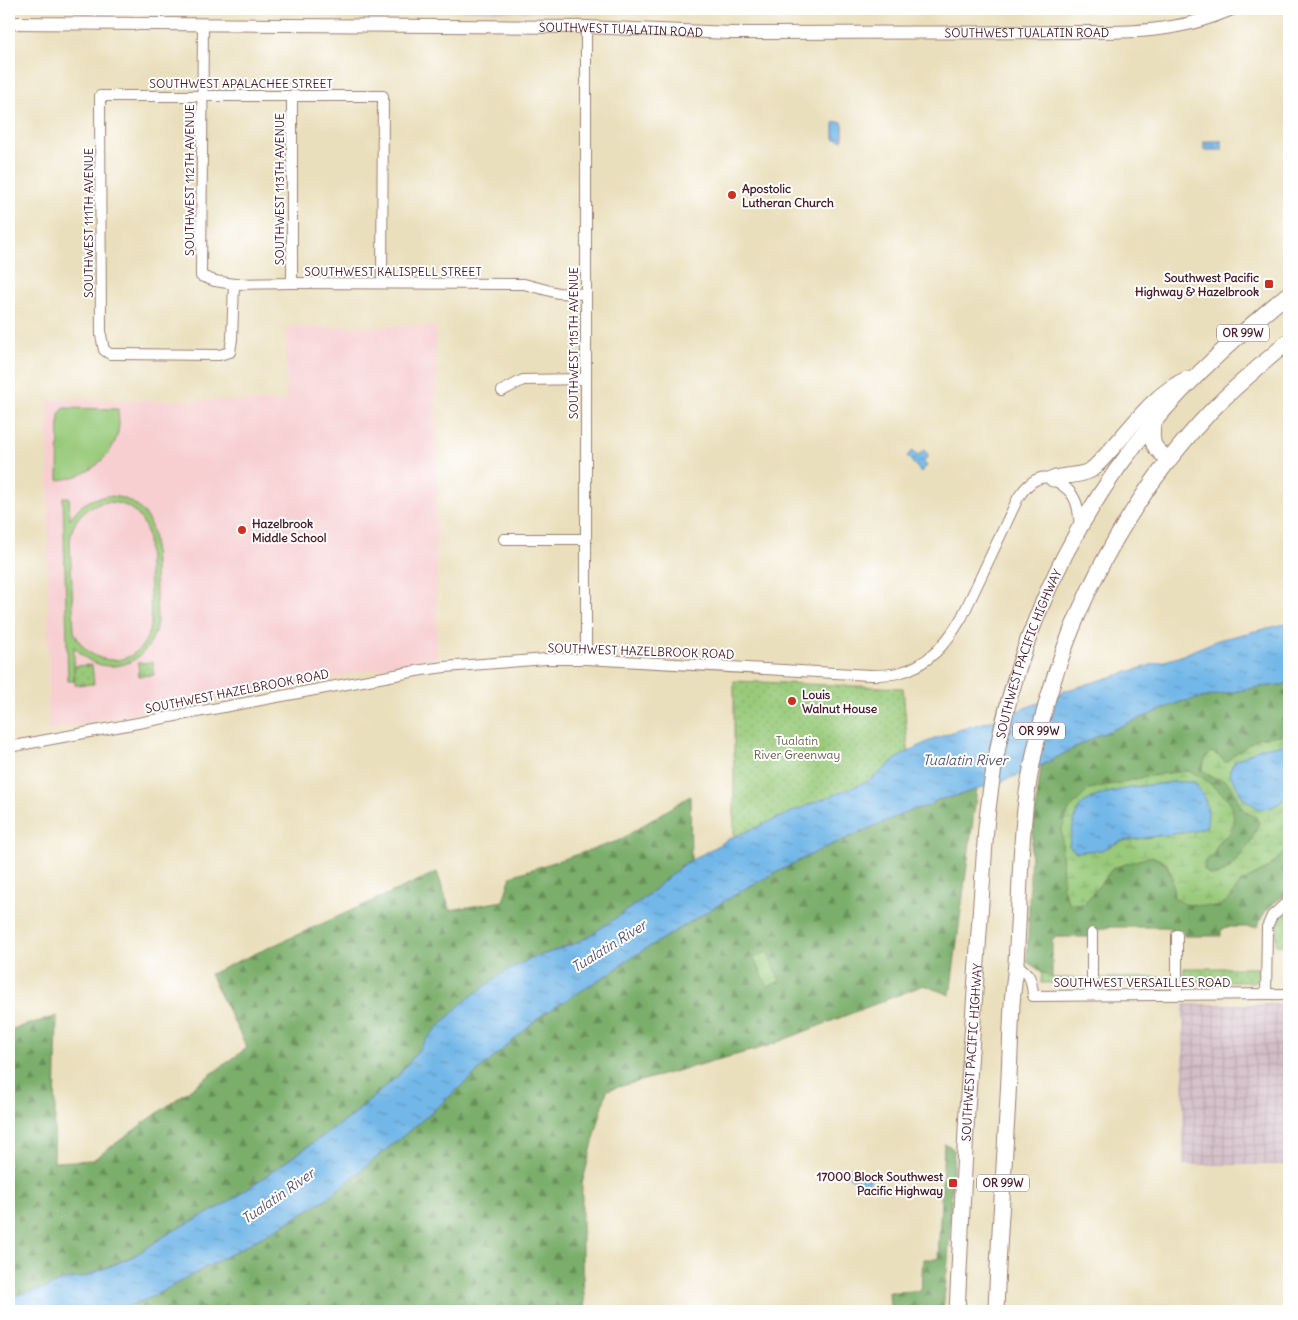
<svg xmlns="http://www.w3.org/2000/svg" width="1298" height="1320" font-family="Delius,sans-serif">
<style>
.built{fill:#f7cfd1}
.industrial{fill:url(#industrial-grid)}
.grass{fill:url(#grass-dots);stroke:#727452}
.forest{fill:url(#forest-firs);stroke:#62664a}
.wetland{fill:url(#wetland-marsh);stroke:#727452;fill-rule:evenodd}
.garden{fill:#99ca7a;stroke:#727452;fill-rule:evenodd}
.water{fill:url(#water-ripples);stroke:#5e6b8a}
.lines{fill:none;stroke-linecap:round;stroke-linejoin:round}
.minor-casing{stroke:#9a7f74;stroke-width:12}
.major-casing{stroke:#9a7f74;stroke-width:14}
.highway-casing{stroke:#9a7f74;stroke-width:17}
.minor{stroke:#fff;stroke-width:10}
.major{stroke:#fff;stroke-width:12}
.highway{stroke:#fff;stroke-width:15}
.poi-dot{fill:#c8321e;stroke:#fff;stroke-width:2}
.labels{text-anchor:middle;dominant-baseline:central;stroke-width:4;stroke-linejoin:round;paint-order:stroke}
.shield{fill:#fff;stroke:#80626b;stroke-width:1}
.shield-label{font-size:11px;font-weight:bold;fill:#4a1f2b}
.street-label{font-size:12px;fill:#4a1f2b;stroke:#fff}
.poi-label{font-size:12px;font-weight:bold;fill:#4a1f2b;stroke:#fff;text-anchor:start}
.park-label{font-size:12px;fill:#665b47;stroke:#fff}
.water-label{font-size:14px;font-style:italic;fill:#58546d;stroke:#fff}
</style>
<defs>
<pattern id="industrial-grid" width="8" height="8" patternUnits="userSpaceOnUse" patternTransform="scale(1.25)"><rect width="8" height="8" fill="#d2bdc6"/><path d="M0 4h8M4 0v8" fill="none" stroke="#b6a2aa"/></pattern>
<pattern id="grass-dots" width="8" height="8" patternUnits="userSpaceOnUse" patternTransform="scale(1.25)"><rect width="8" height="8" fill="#99ca7a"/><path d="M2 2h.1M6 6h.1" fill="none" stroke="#85ad6a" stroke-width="1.8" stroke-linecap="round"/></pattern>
<pattern id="forest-firs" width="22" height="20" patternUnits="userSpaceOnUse" patternTransform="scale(1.25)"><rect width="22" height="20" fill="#7aae6a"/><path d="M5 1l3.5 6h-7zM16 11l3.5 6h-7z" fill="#668d57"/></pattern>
<pattern id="wetland-marsh" width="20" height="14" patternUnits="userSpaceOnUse" patternTransform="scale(1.25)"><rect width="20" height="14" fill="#99ca7a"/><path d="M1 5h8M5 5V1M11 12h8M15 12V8" fill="none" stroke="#85ad6a"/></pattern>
<pattern id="water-ripples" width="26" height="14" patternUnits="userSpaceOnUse" patternTransform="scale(1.25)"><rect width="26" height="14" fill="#72b7e8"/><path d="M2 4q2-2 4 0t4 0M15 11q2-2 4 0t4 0" fill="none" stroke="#6094bc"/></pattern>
</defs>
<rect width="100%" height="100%" fill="#fff"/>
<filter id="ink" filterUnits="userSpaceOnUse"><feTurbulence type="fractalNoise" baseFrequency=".02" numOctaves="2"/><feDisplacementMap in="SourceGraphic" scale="10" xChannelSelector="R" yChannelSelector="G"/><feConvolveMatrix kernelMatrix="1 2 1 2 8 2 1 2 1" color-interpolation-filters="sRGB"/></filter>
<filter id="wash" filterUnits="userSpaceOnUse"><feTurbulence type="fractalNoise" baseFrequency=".0096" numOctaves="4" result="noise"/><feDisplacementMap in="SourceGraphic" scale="20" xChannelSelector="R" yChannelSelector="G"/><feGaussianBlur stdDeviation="1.12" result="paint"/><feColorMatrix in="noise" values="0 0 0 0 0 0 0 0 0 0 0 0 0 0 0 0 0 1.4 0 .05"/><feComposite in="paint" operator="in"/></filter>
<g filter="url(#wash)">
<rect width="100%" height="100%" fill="#eadfbc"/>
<path class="built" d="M436 326 437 658 48 730V400L286 401 287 327Z"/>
<g class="industrial">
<path d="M385 9H711L577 13Z"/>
<rect x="1183" y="1004" width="106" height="161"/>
</g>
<g class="grass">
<path d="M153 662 154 675 139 676 138 663Z"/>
<path d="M92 665 94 684 75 685 74 666Z"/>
<path d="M734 681 903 688 910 774 734 839Z"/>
<path d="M1288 911V945H1276L1277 922Z"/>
<path d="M1184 968H1258V977L1255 981 1252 982H1184Z"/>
<path d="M1042 971 1052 978H1089V983H1041Z"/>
<path d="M1173 977V982L1099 983V978Z"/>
</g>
<g class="forest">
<path d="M1289 684V734L1226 764 1220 757 1209 776C1216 777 1223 778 1228 783 1240 793 1235 810 1255 816L1259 823 1250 844 1229 869 1217 875H1209L1204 869 1205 861 1213 855 1219 841 1229 834 1189 771 1160 774 1089 789 1084 904 1113 868 1152 856 1165 863 1172 876 1175 898H1231L1240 883 1265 870 1276 861 1283 852 1289 853V893C1276 900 1261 912 1258 927H1227L1221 930V936H1184L1183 931H1173L1165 927H1108L1099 930H1089V937H1056L1052 941V978L1027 962 1031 849 1041 766 1097 736 1180 702 1259 687Z"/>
<path d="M977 789 950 995 924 985 765 1047 607 1090 582 1184V1260L585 1311H115L150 1298 280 1227 329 1197 432 1112 542 1015 612 972 629 959 748 887 822 849 909 811 931 805 937 800 960 795Z"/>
<path d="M690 796 691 860 681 866 642 900 588 937 574 944 528 960 500 975 460 1005 428 1038 399 1075 353 1115 224 1205 171 1232 137 1254 87 1276 60 1281 47 1288 9 1297V1030L57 1016 54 1162 93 1160 247 1048 210 974 437 872 450 910 503 901 511 876 618 841Z"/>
<path d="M944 1144 948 1145 954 1150 948 1260 943 1311H890L889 1292 921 1291 923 1259H938Z"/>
</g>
<path class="wetland" d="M1289 734V744L1288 745 1270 808 1280 803 1289 791V853L1283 852 1276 861 1265 870 1240 883 1231 898 1218 907 1185 904 1174 898 1172 876 1166 863 1152 856 1113 868 1084 904 1069 903 1063 889 1062 829 1069 810 1089 789 1160 774 1188 771 1202 777 1229 800 1233 811 1234 824 1229 834 1219 841 1213 855 1205 861 1204 869 1209 875H1217L1229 869 1250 844 1259 823 1255 816C1234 810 1240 793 1228 783 1222 778 1214 779 1209 775 1206 774 1204 771 1202 769L1206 757 1212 752 1220 757 1226 763 1232 756 1258 738ZM1174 782 1194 831 1122 841 1091 798 1133 787Z"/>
<g class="garden">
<path d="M64 408 118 409C118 414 119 419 119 424 118 448 99 468 77 476 71 479 64 479 58 480L59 414Z"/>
<path d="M107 496C134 496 151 514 154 540L157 620C154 666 100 683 74 646V681H68L63 497H69L70 519C79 505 91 498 107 496ZM109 502C131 503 146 518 148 540L151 620C149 667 91 675 74 631L70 542C72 519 86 504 109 502Z"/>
<path d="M767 952 780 981 768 987 754 958Z"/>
</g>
<g class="water">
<path d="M835 122H842L843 124V138L842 140 834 139V124Z"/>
<rect x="1204" y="141" width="18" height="9"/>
<path d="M924 450 929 456 923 461 927 466 921 472 907 456 913 451 917 456Z"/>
<path d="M1289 623V684L1259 687 1180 702 1097 736 1031 771 960 795 937 800 931 805 909 811 822 849 748 887 629 959 612 972 542 1015 432 1112 329 1197 280 1227 150 1298 115 1311H9V1297L47 1288 60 1281 87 1276 134 1256 171 1232 224 1205 353 1115 399 1075 428 1038 460 1005 500 975 528 960 574 944 588 937 642 900 681 866 731 838 813 803 869 781 899 757 927 742 955 731 993 720 1057 696 1064 691 1178 657 1218 640Z"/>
<path d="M1289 744V791L1280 803 1270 808 1259 809 1243 798 1229 772 1235 761 1260 748Z"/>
<path d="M1174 782H1194C1205 796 1211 809 1206 827L1195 831 1122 841 1102 850 1076 852 1069 846C1071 837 1075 813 1080 807 1093 790 1151 785 1174 782Z"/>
<path d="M852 1166 872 1177 866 1187 847 1176Z"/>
</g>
</g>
<g filter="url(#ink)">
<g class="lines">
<defs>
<g id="minor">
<path d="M203 24 201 276 215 281 234 284 292 283 524 284 558 293 585 294"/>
<path d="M292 96V283"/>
<path d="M234 284 232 339 230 352 219 355 117 354H110L104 350 101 335 100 96H383L382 283"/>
<path d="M502 391 523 380 586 379"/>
<path d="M504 539H586"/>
<path d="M586 659V27"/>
<path d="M9 747 422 670 445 667 546 659H586L870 675C879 675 889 675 898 673 928 666 947 643 962 617L1018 498C1025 487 1037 473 1053 479 1054 479 1058 483 1059 483 1066 488 1072 492 1075 500 1079 508 1079 518 1080 527"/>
<path d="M1092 933V994"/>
<path d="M1177 935V994"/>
<path d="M1016 964C1030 974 1032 979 1033 996L1289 994"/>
<path d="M1266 994 1267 927 1272 916 1284 905 1289 904"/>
</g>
<g id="major">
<path id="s1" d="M9 23 586 27 731 33 1089 32C1117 32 1145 32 1172 27 1192 24 1213 17 1232 9"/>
</g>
<g id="highway">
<path d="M1153 422C1151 445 1152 447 1170 460"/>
<path d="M1053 479C1065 474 1079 477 1091 470 1100 463 1108 453 1115 445 1136 421 1157 392 1187 379"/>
<path id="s2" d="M957 1311 967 1110 986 828C1000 680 1056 537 1153 423 1193 375 1241 333 1289 293"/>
<path d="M996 1311C998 1251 1003 1191 1006 1131 1009 1089 1010 1047 1012 1004 1013 990 1015 976 1016 962 1020 906 1019 849 1027 793 1049 650 1113 513 1214 408 1238 384 1263 363 1289 341"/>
</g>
</defs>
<use href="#minor" class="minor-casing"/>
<use href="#major" class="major-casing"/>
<use href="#highway" class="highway-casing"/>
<use href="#minor" class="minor"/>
<use href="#major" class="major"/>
<use href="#highway" class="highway"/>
</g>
</g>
<g class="poi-dot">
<circle cx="732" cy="195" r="5"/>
<rect x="1264" y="279" width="10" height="10" rx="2.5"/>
<circle cx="242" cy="530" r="5"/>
<circle cx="792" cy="701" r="5"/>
<rect x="948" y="1178" width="10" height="10" rx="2.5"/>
</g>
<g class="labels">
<g class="shield">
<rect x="1217" y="324.5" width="52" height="17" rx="4"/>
<rect x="1013" y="722.5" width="52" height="17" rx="4"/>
<rect x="977" y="1174.5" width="52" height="17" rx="4"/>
</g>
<g class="shield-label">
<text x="1243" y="333">OR 99W</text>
<text x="1039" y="731">OR 99W</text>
<text x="1003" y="1183">OR 99W</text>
</g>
<g class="street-label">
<text stroke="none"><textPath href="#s1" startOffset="612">SOUTHWEST TUALATIN ROAD</textPath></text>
<text stroke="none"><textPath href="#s1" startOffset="1018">SOUTHWEST TUALATIN ROAD</textPath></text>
<text x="241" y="83">SOUTHWEST APALACHEE STREET</text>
<text transform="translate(189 180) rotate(-90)">SOUTHWEST 112TH AVENUE</text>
<text transform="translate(279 189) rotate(-90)">SOUTHWEST 113TH AVENUE</text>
<text transform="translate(88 223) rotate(-90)">SOUTHWEST 111TH AVENUE</text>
<text x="393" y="271">SOUTHWEST KALISPELL STREET</text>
<text transform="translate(573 343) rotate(-90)">SOUTHWEST 115TH AVENUE</text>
<text transform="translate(641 651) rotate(2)">SOUTHWEST HAZELBROOK ROAD</text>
<text stroke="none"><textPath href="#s2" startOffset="664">SOUTHWEST PACIFIC HIGHWAY</textPath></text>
<text transform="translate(237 691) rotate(-11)">SOUTHWEST HAZELBROOK ROAD</text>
<text x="1142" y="982">SOUTHWEST VERSAILLES ROAD</text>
<text stroke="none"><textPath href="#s2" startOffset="259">SOUTHWEST PACIFIC HIGHWAY</textPath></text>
</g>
<g class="poi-label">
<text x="742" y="188">Apostolic<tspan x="742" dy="14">Lutheran Church</tspan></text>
<text x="1259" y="277" text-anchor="end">Southwest Pacific<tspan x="1259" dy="14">Highway &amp; Hazelbrook</tspan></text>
<text x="252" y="523">Hazelbrook<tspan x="252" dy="14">Middle School</tspan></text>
<text x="802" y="694">Louis<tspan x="802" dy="14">Walnut House</tspan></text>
<text x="943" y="1176" text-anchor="end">17000 Block Southwest<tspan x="943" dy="14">Pacific Highway</tspan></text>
</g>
<g class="park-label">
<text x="797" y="740">Tualatin<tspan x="797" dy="14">River Greenway</tspan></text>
</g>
<g class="water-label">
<text x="965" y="760">Tualatin River</text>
<text transform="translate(609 946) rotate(-32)">Tualatin River</text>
<text transform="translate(278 1196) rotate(-35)">Tualatin River</text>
</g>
</g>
<rect width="1298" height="1320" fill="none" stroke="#fff" stroke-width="30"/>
</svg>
